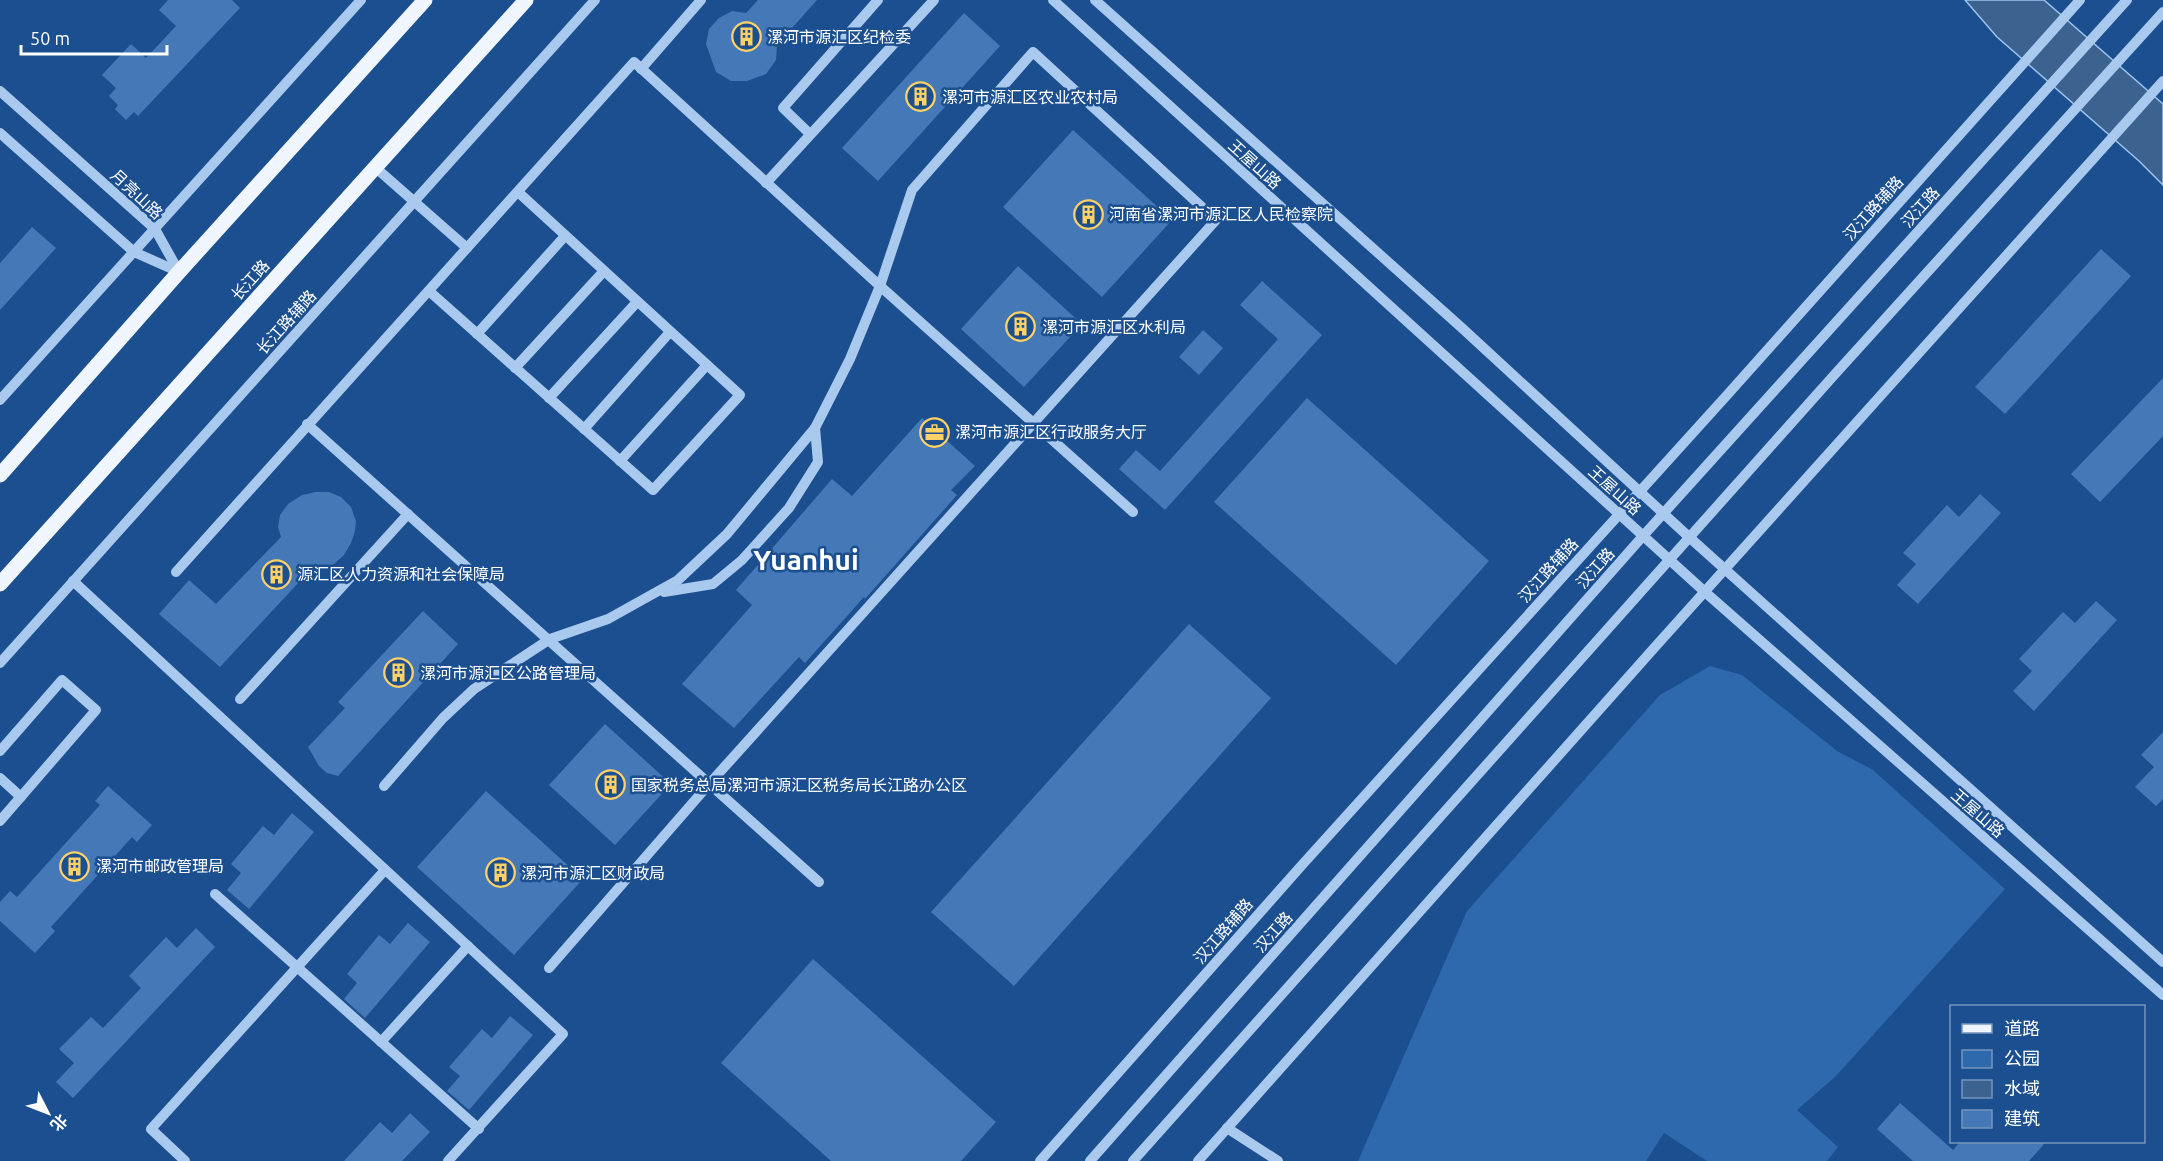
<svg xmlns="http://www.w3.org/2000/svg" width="2163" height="1161" font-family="Ubuntu,'Noto Sans SC',sans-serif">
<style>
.green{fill:#2e69ad}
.water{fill:#3c6290;stroke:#9cc4f0;stroke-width:1.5}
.building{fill:#4478b7}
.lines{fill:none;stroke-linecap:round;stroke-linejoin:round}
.minor{stroke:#a9c9ee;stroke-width:10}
.major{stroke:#f0f6ff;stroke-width:15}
.labels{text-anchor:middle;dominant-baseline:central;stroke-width:5;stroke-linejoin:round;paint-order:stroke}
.poi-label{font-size:16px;fill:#fff;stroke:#1b4f8f;text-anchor:start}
.street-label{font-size:16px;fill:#fff;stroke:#1b4f8f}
.town-label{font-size:28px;font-weight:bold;fill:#fff;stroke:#1b4f8f}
</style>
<rect width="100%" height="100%" fill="#1b4f8f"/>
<path class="green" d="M1710 666 1742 675 1837 751 1873 770 2005 889 1836 1076 1797 1110 1838 1147 1827 1161H1707L1664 1133 1646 1161H1358L1467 911 1660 695Z"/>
<path class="water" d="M1965 0H2044L2163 104V185L2139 161 1997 37Z"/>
<g class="building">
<path d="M168 0H232L240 8 138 116 134 112 126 120 115 109 118 105 109 96 116 88 102 75 131 44 146 58 176 26 159 10Z"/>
<path d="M758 0H817L777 45 776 60 766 74 747 81H731L716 72 706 44 709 29 719 18 732 11 746 13Z"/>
<path d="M964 13 1000 46 878 181 842 148Z"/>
<path d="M1073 130 1172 220 1102 297 1003 207Z"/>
<path d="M32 227 56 248 0 310V263Z"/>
<path d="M2101 249 2131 276 2005 414 1975 387Z"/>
<path d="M1018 266 1082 324 1024 387 961 329Z"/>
<path d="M1262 281 1322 335 1165 510 1119 469 1136 450 1160 471 1278 339 1240 305Z"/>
<path d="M1203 330 1223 348 1199 375 1179 357Z"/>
<path d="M2163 378V436L2100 502 2071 474Z"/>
<path d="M1307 398 1489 561 1396 665 1214 502Z"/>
<path d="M922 418 975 466 951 490 957 495 865 599 864 597 805 663 799 657 734 728 682 684 752 605 736 590 832 479 852 496Z"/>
<path d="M316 492H329L341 497 351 507 356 521 355 531 351 543 344 555 333 565 323 568 313 567 220 667 159 614 189 580 216 604 281 537 278 527 280 515 288 504 302 495Z"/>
<path d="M1980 494 2001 513 1918 604 1897 585 1916 564 1903 553 1947 505 1959 517Z"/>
<path d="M2096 601 2117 620 2034 711 2013 691 2032 671 2019 659 2063 612 2075 623Z"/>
<path d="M423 611 458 644 338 776 327 773 319 766 308 747 345 708 338 702Z"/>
<path d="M1189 624 1271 698 1014 986 931 912Z"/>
<path d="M605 724 671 784 615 845 549 785Z"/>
<path d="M2163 732V799L2156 806 2135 787 2154 767 2141 755Z"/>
<path d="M108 786 152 825 137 842 132 837 51 927 55 931 35 953 0 921V902L10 891 17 897 100 805 95 801Z"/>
<path d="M486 791 583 879 514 955 417 867Z"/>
<path d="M292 813 314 832 249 909 227 890 241 873 231 864 263 826 274 835Z"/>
<path d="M408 923 430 942 365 1018 344 999 357 983 347 974 379 935 390 944Z"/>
<path d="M196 928 215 947 73 1098 56 1082 74 1063 59 1049 91 1017 103 1028 141 988 129 976 166 937 177 948Z"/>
<path d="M813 959 996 1122 961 1161H831L721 1063Z"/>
<path d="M510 1016 533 1035 469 1110 447 1091 460 1076 449 1067 482 1029 492 1038Z"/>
<path d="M1900 1103 1953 1150 1960 1142H2046L2029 1161H1913L1877 1129Z"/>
<path d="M410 1113 430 1132 402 1161H344L380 1122 392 1133Z"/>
</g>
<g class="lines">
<g class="minor">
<path d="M1053 0 1705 592 2163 995"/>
<path d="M1095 0 1462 328 1689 537 2163 962"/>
<path d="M641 69 701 0"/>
<path d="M0 91 155 229 179 272"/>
<path d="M0 133 134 252 179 272"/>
<path d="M810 134 783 108 878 0"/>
<path d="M376 168 467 248"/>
<path d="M766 183 934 0"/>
<path d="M429 291 653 490 740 395 518 192"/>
<path d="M477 334 565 236"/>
<path d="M515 368 604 271"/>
<path d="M549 398 637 302"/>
<path d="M0 400 361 0"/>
<path d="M307 424 819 882"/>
<path d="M584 429 670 332"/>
<path d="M620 461 707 365"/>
<path d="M176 572 634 62 880 286 1133 512"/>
<path d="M73 581 563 1034 448 1161"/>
<path d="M664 592 713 584 742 560 789 508 818 462 815 428"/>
<path d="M0 663 595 0"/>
<path d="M240 699 408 514"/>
<path d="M0 751 62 680 96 710 0 821"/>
<path d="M0 778 21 797"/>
<path d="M384 786 443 718 474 689 550 639 608 619 678 580 727 534 815 428 850 359 880 286 912 190 1033 52 1216 220 710 783 549 968"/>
<path d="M215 894 479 1129"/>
<path d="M381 1042 468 946"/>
<path d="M1227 1128 1278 1161"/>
<path d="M185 1161 151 1129 385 870"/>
<path d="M1040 1161 1302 865 1728 394 2080 0"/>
<path d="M1090 1161 1643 536 2127 0"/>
<path d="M1133 1161 1836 373 2163 12"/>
<path d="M1198 1161 1655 647 2163 81"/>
</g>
<g class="major">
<path d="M0 475 179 272 425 0"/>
<path d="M0 584 526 0"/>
</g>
</g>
<defs>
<symbol id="building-ring" viewBox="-11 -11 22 22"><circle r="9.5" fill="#1b4f8f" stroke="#ffd166" stroke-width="1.5"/><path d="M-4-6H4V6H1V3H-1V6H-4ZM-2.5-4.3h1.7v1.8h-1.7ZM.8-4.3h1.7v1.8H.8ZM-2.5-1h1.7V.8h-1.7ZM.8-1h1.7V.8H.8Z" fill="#ffd166"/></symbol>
<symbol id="office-ring" viewBox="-11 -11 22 22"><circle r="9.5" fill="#1b4f8f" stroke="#ffd166" stroke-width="1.5"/><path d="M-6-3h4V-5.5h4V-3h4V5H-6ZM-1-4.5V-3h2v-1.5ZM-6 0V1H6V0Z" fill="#ffd166"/></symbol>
</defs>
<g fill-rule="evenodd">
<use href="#building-ring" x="730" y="20" width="33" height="33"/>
<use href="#building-ring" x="904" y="80" width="33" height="33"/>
<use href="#building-ring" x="1072" y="198" width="33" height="33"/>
<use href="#building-ring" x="1004" y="310" width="33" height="33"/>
<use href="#office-ring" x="918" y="416" width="33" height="33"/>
<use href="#building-ring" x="260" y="558" width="33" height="33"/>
<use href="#building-ring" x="382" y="656" width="33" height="33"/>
<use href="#building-ring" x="594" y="768" width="33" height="33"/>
<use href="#building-ring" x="58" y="850" width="33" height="33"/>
<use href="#building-ring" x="484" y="856" width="33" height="33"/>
</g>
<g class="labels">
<g class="poi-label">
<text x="767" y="37">漯河市源汇区纪检委</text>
<text x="942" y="97">漯河市源汇区农业农村局</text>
<text x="1109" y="214">河南省漯河市源汇区人民检察院</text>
<text x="1042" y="327">漯河市源汇区水利局</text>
<text x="955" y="432">漯河市源汇区行政服务大厅</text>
<text x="297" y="574">源汇区人力资源和社会保障局</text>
<text x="420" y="673">漯河市源汇区公路管理局</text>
<text x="631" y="785">国家税务总局漯河市源汇区税务局长江路办公区</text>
<text x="96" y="866">漯河市邮政管理局</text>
<text x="521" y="873">漯河市源汇区财政局</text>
</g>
<g class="street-label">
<text transform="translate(1255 164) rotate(42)">王屋山路</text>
<text transform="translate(137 194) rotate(43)">月亮山路</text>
<text transform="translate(1920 207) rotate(-48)">汉江路</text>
<text transform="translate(1873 208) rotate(-48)">汉江路辅路</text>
<text transform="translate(250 280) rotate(-48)">长江路</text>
<text transform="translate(286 322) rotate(-48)">长江路辅路</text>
<text transform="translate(1615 490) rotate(42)">王屋山路</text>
<text transform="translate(1595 568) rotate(-48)">汉江路</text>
<text transform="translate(1548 570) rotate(-48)">汉江路辅路</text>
<text transform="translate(1978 813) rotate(41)">王屋山路</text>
<text transform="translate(1223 931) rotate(-49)">汉江路辅路</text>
<text transform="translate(1273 932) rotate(-48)">汉江路</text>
</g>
<g class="town-label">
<text x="806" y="559">Yuanhui</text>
</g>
</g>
<rect x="1950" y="1005" width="195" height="138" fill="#1b4f8f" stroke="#7695bc" stroke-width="1.5"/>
<rect x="1962" y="1024" width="30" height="9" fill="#f0f6ff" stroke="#7695bc" stroke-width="1.5"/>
<text x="2004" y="1035" font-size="18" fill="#ffffff">道路</text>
<rect x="1962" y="1050" width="30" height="18" fill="#2e69ad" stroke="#7695bc" stroke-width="1.5"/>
<text x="2004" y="1065" font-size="18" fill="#ffffff">公园</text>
<rect x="1962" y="1080" width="30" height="18" fill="#3c6290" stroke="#7695bc" stroke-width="1.5"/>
<text x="2004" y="1095" font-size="18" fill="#ffffff">水域</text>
<rect x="1962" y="1110" width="30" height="18" fill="#4478b7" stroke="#7695bc" stroke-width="1.5"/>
<text x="2004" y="1125" font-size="18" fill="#ffffff">建筑</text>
<g transform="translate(48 1113) rotate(132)" stroke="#1b4f8f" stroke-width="4.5" paint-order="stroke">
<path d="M0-4.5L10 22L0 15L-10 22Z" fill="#ffffff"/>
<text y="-9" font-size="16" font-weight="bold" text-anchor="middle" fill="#ffffff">北</text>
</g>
<path d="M21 45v9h146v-9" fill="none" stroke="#ffffff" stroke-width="3"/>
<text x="30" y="45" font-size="18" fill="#ffffff" stroke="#1b4f8f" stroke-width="4.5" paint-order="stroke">50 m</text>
</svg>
